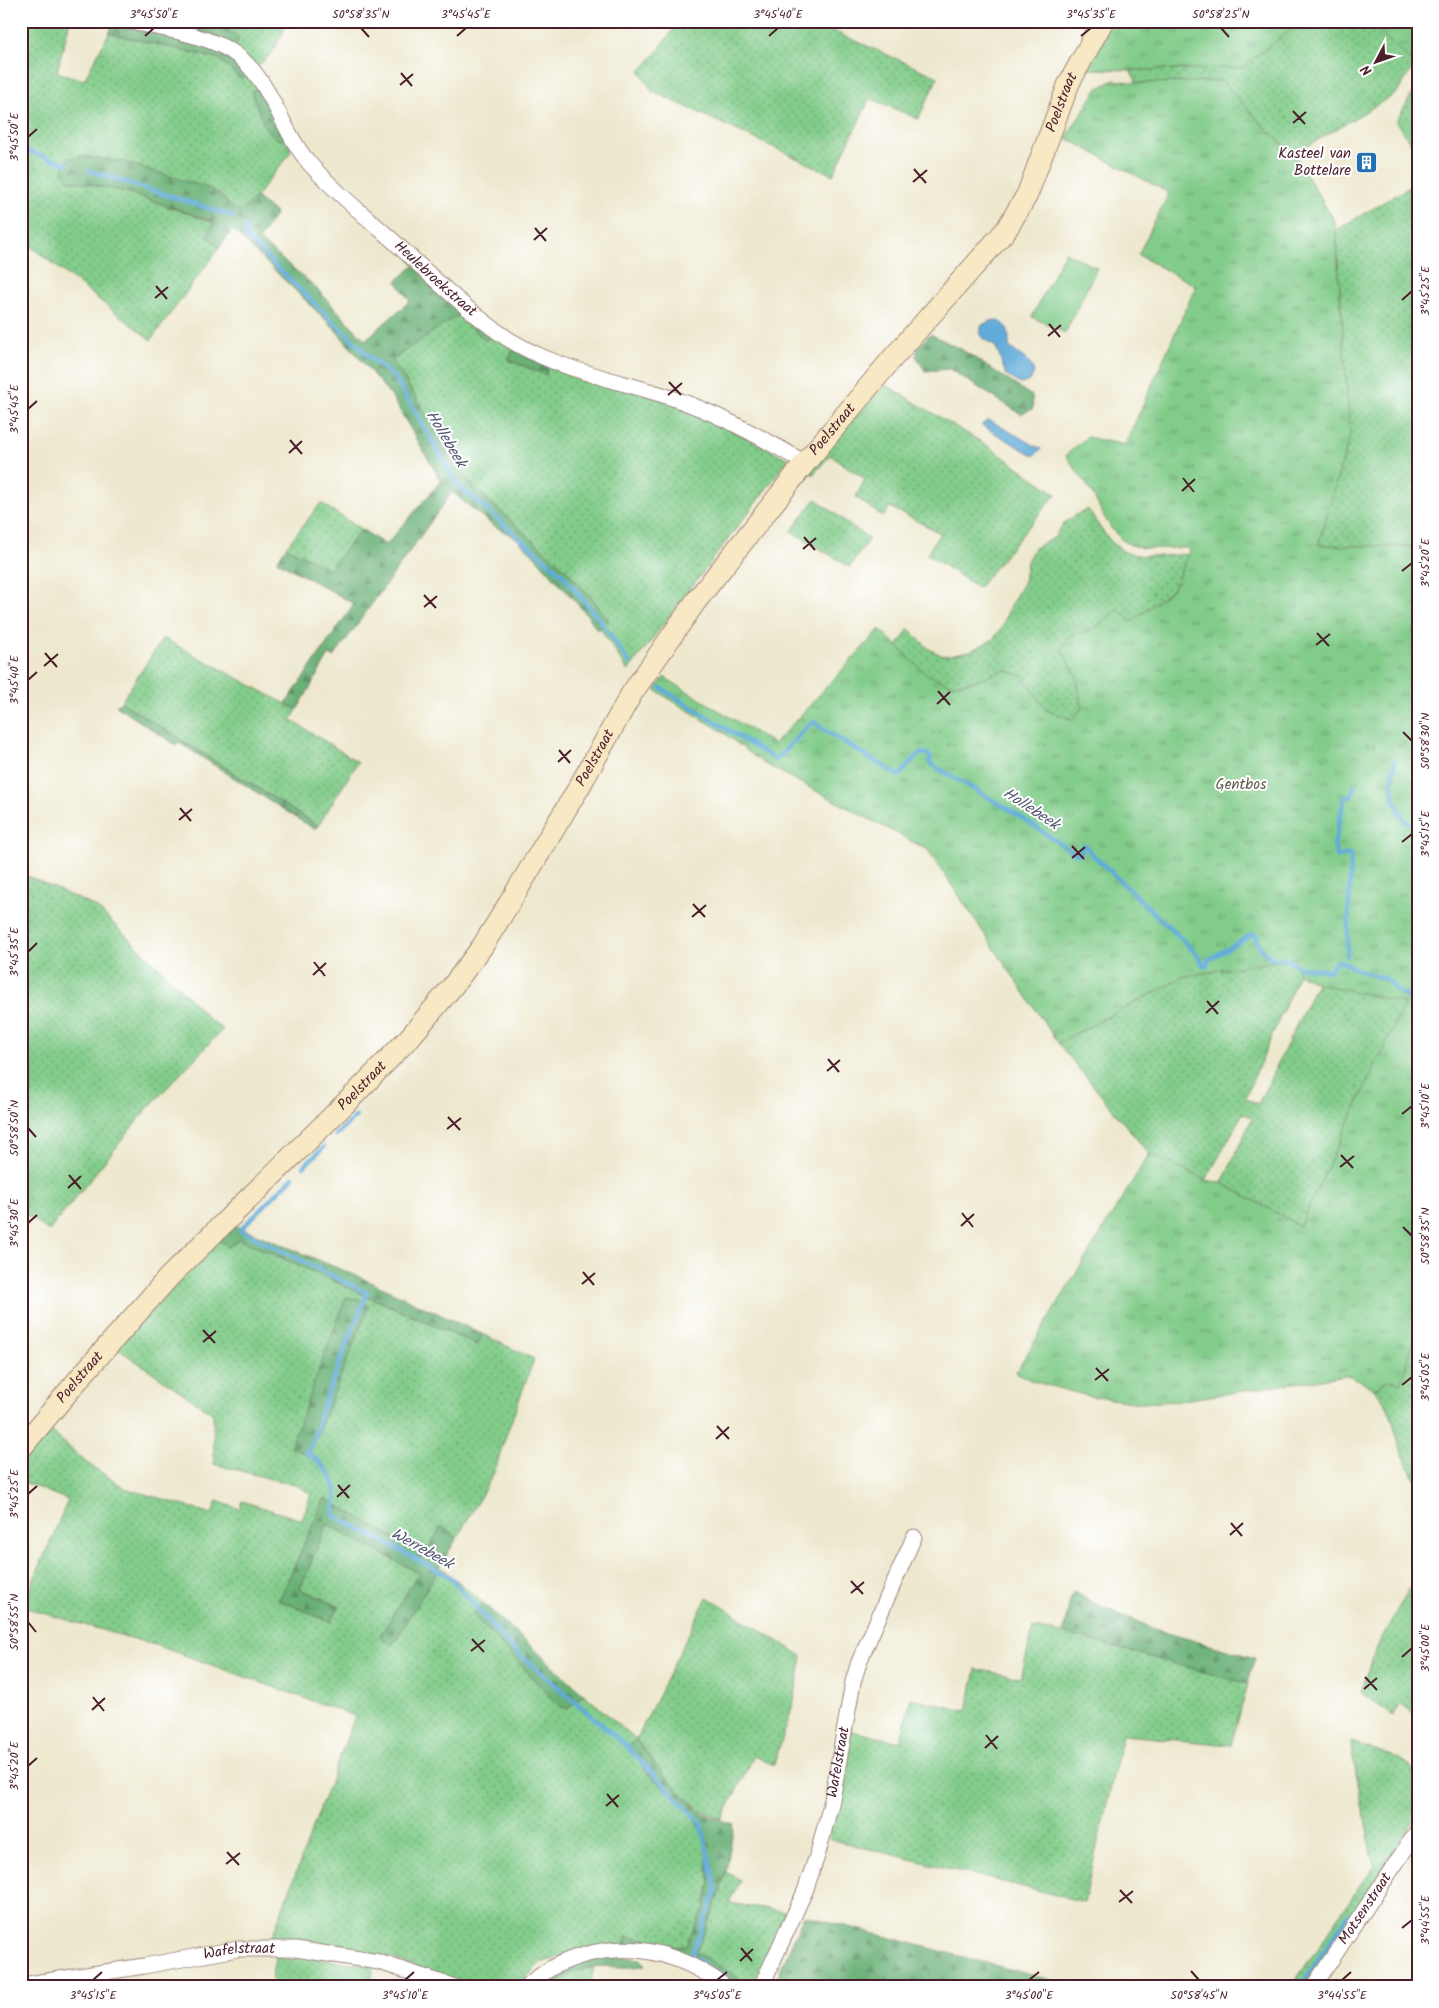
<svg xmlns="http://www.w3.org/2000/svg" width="1439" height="2008" font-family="Kalam,sans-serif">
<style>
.grass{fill:url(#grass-dots);stroke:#66765a}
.forest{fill:url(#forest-firs);stroke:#5a6850}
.park{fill:url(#park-tufts);stroke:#66765a}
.pitch{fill:#82cc8a;stroke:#66765a}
.water{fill:#61abd9;stroke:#566582}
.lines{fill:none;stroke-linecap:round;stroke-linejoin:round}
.stream{stroke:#61abd9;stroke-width:4.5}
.street-casing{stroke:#9c847c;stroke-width:17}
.secondary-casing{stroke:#9c847c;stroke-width:23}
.street{stroke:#fff;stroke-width:15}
.secondary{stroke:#f8e8c3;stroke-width:21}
.ticks{fill:none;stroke:#4a1f2b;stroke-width:2}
.labels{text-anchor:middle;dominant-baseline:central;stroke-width:4;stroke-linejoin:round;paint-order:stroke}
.street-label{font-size:15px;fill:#4a1f2b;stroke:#fff}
.poi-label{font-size:15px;fill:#4a1f2b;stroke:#fff;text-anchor:end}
.park-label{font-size:15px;fill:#5e5c4c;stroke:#fff}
.water-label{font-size:16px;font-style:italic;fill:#535771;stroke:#fff}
.neatline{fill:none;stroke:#4a1f2b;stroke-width:2}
.ticks-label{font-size:12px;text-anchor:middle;fill:#4a1f2b}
</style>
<defs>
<pattern id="grass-dots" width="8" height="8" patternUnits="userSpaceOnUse" patternTransform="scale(1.25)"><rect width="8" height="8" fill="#82cc8a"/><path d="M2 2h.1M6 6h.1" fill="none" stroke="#6ca571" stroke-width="1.8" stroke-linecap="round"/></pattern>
<pattern id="forest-firs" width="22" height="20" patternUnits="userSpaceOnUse" patternTransform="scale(1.25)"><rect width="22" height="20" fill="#69b076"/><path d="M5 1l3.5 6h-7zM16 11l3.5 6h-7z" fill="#588f61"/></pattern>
<pattern id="park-tufts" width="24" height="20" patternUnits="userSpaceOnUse" patternTransform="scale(1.25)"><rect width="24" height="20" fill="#82cc8a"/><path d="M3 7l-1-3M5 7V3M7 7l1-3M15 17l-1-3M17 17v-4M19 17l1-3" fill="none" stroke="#6ca571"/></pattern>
</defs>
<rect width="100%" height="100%" fill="#fff"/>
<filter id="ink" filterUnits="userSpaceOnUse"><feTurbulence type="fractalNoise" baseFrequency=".02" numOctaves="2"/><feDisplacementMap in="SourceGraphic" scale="10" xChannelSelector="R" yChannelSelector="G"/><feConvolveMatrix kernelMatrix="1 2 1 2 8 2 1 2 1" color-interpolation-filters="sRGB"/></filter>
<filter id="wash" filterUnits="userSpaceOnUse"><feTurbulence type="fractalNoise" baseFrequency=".0096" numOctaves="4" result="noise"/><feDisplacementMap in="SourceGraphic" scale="20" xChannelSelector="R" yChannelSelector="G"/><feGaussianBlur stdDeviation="1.12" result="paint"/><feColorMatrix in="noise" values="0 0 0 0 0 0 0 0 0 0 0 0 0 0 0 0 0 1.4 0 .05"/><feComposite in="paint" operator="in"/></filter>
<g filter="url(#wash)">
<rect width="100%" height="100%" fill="#ede8ce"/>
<g class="grass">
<path d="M21 21H70L57 72 84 80 109 33 219 59 241 78 248 72 259 87 252 92 265 128 287 139 291 146 290 153 256 197 241 212 232 208 219 193 68 180 127 192 214 223 207 236 220 247 151 340 21 239Z"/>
<path d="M193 21H289L272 53 256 68Z"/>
<path d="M679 21H810L938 77 918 119 870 98 833 175 652 91 640 71 658 51Z"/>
<path d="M1302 21H1366L1415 64 1397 93 1294 154 1267 130 1222 81 1137 83 1130 70 1241 68Z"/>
<path d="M1418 83V154L1396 122Z"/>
<path d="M1418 182V547L1318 546 1350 436 1336 230Z"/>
<path d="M458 314 486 341 493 333 514 348 509 360 546 375 548 364 680 405 789 459 628 671 600 628 609 621 593 599 564 568 472 486 447 454 417 399 392 360Z"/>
<path d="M884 384 988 446 1056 494 978 588 927 554 940 533 890 507 883 517 856 497 865 479 830 455 813 475 807 470Z"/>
<path d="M816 499 869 539 850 567 791 531Z"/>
<path d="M321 503 361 529 330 569 286 547Z"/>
<path d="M1088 509C1097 523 1108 542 1123 551 1137 559 1172 555 1189 554L1172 590 1131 622 1119 609 1094 629 1068 637 1062 650 1077 677 1082 709 1071 719 1046 710 1023 676 1004 670 978 680 952 685 926 674 897 646 909 629 929 649 944 656 970 651 992 640 1002 628 1009 608 1024 581 1027 561 1034 548 1055 537C1059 524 1076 514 1088 509Z"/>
<path d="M163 638 297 710 291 720 358 762 318 826 121 702Z"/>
<path d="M21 873 96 907 162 970 210 1020 223 1029 146 1110 49 1231 21 1211Z"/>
<path d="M1294 958 1299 974 1245 1098 1258 1104 1317 983 1405 1003 1300 1226 1222 1183 1252 1118 1243 1113 1206 1180 1149 1154 1058 1043 1185 976Z"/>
<path d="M217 1238 229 1247 239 1239 477 1345 482 1334 534 1359 502 1447 495 1471 457 1538 442 1526 424 1555 325 1498 279 1600 331 1622 339 1606 300 1589 327 1524 419 1573 380 1636 392 1646 440 1566 483 1603 473 1615 560 1707 568 1709 584 1694 636 1740 707 1597 802 1656 794 1701 774 1765 754 1756 722 1819C685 1809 660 1769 637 1740L629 1745 647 1773 691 1813 700 1827 705 1845 710 1884 704 1909 686 1945C675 1950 665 1943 654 1941 645 1939 635 1938 626 1937V1946L589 1949 540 1963 525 1979 514 1987H475L386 1957 343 1947 271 1939 355 1716 158 1646 22 1607 68 1500 21 1481V1456L49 1425 51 1431 87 1463 125 1488 212 1514 217 1501 240 1509 242 1501 302 1520 311 1494 298 1486 214 1464 213 1414 114 1346Z"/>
<path d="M1417 1318 1418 1319V1484C1409 1471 1403 1456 1398 1441 1392 1420 1390 1403 1373 1389L1389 1380 1401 1383Z"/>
<path d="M1418 1573V1716L1401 1704 1393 1716 1361 1692 1376 1648Z"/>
<path d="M1033 1628 1063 1633 1248 1684 1231 1745 1123 1735 1084 1902 829 1839 848 1730 900 1742 911 1698 967 1711 976 1669 1021 1678Z"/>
<path d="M1352 1742 1393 1756 1418 1772V1815L1304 1987H1291L1374 1865 1351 1747Z"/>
<path d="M726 1872 740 1880 729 1903 788 1912 751 1987H744L747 1983 696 1952 713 1911Z"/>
<path d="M276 1953 373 1966 372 1987H284L271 1979Z"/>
<path d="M594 1967 590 1987H549L571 1973Z"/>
</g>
<g class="forest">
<path d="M148 21C170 21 224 20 239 38L234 49Z"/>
<path d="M114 22 209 46 221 52 248 72 241 79 219 59 109 33Z"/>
<path d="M259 87 287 139 278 140 265 128 251 91Z"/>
<path d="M81 156 124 162 209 188C222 194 228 206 240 212L256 197 276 213 259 240 313 285 365 340 410 301 396 281 415 265 493 333 486 341 458 315 392 360 417 399 447 454 472 486 564 568 593 599 609 621 597 630 589 617 533 554 516 538 492 525 452 492 334 657 329 655 297 710 286 703 354 604 277 561 286 547 330 569 361 529 386 545 441 481 392 397 334 328 233 230 220 247 207 236 214 222 127 192 68 180 63 171 64 164 69 159Z"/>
<path d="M930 334 961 349 1032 396 1033 409 1021 414 949 369 925 371 916 356 918 347Z"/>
<path d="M514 348 548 364 546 375 509 360Z"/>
<path d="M121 702 318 826 314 829 178 742 176 745 116 706Z"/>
<path d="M232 1224 364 1279 482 1334 478 1345 239 1239 229 1247 217 1238Z"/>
<path d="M346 1297 363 1300 369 1306 309 1455 290 1447Z"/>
<path d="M325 1498 424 1555 442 1526 457 1538 392 1646 380 1636 419 1573 327 1524 300 1589 339 1607 330 1622 279 1600Z"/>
<path d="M1074 1592 1096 1604 1157 1630 1255 1658 1248 1684 1063 1633 1071 1596Z"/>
<path d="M483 1603 584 1694 567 1709 560 1707 473 1615Z"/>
<path d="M636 1740C654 1762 681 1800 705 1814 713 1819 724 1820 734 1824L726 1872 713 1911 696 1952 747 1983 744 1987H737L719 1975 626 1946V1937C635 1938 645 1939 654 1941 665 1943 675 1950 686 1945L704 1909 710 1884 705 1845 700 1827 691 1813 647 1773 628 1746Z"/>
<path d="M804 1915 1070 1985V1987H773Z"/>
<path d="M624 1957 641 1959 645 1965C626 1971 605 1963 585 1968 572 1972 562 1981 550 1986 545 1988 539 1987 534 1987 565 1963 586 1959 624 1957Z"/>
</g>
<g class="park">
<path d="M1109 21H1302L1241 68 1130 70 1084 69Z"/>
<path d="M1366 21H1418V67L1415 64Z"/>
<path d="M1114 80 1137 83 1222 81 1267 130 1294 154 1335 222 1350 436 1318 545 1418 547V1319L1401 1383 1389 1380 1373 1389 1362 1381 1347 1375 1177 1401 1140 1403 1088 1396 1032 1381 1016 1372 1149 1154 1206 1180 1222 1183 1300 1226 1405 1003 1317 983 1299 974 1294 958 1185 976 1058 1043 928 850 763 763 720 730 655 690 664 677 774 744 880 629 926 674 952 685 978 680 1004 670 1023 676 1046 710 1071 719 1082 709 1077 677 1062 650 1068 637 1094 629 1119 609 1131 622 1172 590 1189 555 1188 548C1172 547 1146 551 1131 545 1111 537 1101 509 1092 493 1084 480 1074 468 1066 455L1087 437 1125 445 1196 286 1138 255 1169 193 1066 138 1097 89Z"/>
</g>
<path class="pitch" d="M1065 252 1097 268 1065 333 1032 317Z"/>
<g class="water">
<path d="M996 320C1010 324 1009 334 1009 346 1018 356 1030 358 1034 372L1030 381 1020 384 1006 375 996 347 982 338 980 331 982 325 990 321Z"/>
<path d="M989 420 1041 449 1034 456 981 425Z"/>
</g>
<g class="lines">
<g class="stream">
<path d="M21 149 67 164"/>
<path d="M90 171 233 216"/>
<path d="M246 227V237L371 358 395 378 458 485 562 574 602 623 629 663"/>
<path d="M661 688 776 760 810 724 814 722 819 725 821 728 899 776 920 753 927 754 931 757 929 761 934 766 1010 810 1076 854H1080L1083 845 1086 846 1090 852 1196 953 1204 966H1207L1208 960 1253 934 1257 936 1256 939 1263 951 1273 959H1285L1300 967 1330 971 1334 964 1337 961 1346 963 1353 968 1375 976 1387 979 1396 990 1418 1005"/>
<path d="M1395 761C1390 787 1392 798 1404 821L1418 825"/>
<path d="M1347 956 1351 857 1350 854 1337 857 1334 845 1345 796 1351 797 1355 786"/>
<path d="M336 1135 356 1116"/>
<path d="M304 1166 324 1147"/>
<path d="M293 1177 240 1230 367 1293 321 1411 314 1439 306 1452C320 1461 336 1476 336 1495 336 1502 334 1509 333 1515L450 1577 509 1645 624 1744 701 1823 716 1890 691 1956 705 1965"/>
<path d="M720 1974 741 1987"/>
<path d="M1300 1987 1348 1915"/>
</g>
</g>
</g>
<g filter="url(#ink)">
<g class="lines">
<defs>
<g id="street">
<path id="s1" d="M127 21C161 29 201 33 231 51 271 76 280 130 310 164 334 191 363 214 390 238 424 269 457 302 494 329 547 370 619 379 681 401 725 417 765 439 805 463"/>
<path id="s2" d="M21 1985 144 1966 237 1949H296L379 1962 455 1987"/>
<path d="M525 1987C535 1980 546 1970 557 1965 618 1937 674 1948 726 1987"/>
<path id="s3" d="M761 1987 805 1891 818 1853 832 1800 853 1682 859 1662 914 1537"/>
<path id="s4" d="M1313 1987 1418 1830"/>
</g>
<g id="secondary">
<path id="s5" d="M21 1448 83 1374 169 1277 356 1093 410 1037 452 987 482 947 513 897 578 789 632 693 696 601 805 463 891 360 1006 230 1027 195 1069 83 1103 21"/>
</g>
</defs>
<use href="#street" class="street-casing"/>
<use href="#secondary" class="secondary-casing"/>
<use href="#street" class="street"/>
<use href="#secondary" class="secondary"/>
</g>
</g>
<path class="ticks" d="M361 28 369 37M1221 28 1229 37M145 36 154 28M457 36 466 28M769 36 778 28M1081 36 1091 28M401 73 412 86M400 85 413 74M1293 111 1305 124M1293 123 1306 112M28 137 37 129M914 169 926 183M913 182 927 170M535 228 546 241M534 240 547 228M156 286 167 299M155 298 168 287M1402 300 1412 291M1049 324 1060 337M1048 336 1061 325M669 382 681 395M668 395 682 383M28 409 37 401M290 440 302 454M289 453 302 441M1183 478 1194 492M1182 491 1195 479M804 537 815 550M803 549 816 538M1402 571 1412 563M424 595 436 608M424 607 437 596M1317 633 1329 646M1316 645 1330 634M45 653 57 667M44 666 58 654M28 680 37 672M938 691 950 705M937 704 950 692M1403 732 1412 741M559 750 570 763M558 762 571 750M180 808 191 821M179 820 192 809M1402 842 1412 834M1072 846 1084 859M1072 858 1085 847M693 904 705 917M692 917 706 905M28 952 37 943M314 962 325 976M313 975 326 963M1207 1001 1218 1014M1206 1013 1219 1001M828 1059 839 1072M827 1071 840 1060M1402 1114 1412 1106M448 1117 460 1130M28 1128 36 1137M447 1129 461 1118M1341 1155 1353 1168M1340 1167 1354 1156M69 1175 81 1189M68 1188 81 1176M962 1213 973 1227M28 1223 37 1215M961 1226 974 1214M1403 1227 1412 1236M583 1272 594 1285M582 1284 595 1273M203 1330 215 1343M203 1342 216 1331M1096 1368 1108 1381M1095 1380 1109 1369M1402 1385 1412 1377M717 1426 729 1439M716 1439 729 1427M338 1485 349 1498M28 1494 37 1486M337 1497 350 1485M1231 1523 1242 1536M1230 1535 1243 1523M851 1581 863 1594M851 1593 864 1582M28 1622 36 1632M472 1639 484 1652M471 1651 485 1640M1402 1657 1412 1648M1365 1677 1377 1690M1364 1689 1377 1678M93 1697 104 1711M92 1710 105 1698M986 1735 997 1749M985 1748 998 1736M28 1766 37 1758M607 1794 618 1807M606 1806 619 1795M227 1852 239 1865M226 1864 240 1853M1120 1890 1132 1903M1119 1902 1133 1891M1402 1928 1412 1920M741 1948 752 1961M740 1961 753 1949M1191 1971 1199 1980M93 1980 102 1972M405 1980 414 1972M717 1980 727 1972M1029 1980 1039 1972M1342 1980 1351 1972"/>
<defs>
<symbol id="building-square" viewBox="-11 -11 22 22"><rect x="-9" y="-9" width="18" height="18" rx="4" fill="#1f6fb2" stroke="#fff"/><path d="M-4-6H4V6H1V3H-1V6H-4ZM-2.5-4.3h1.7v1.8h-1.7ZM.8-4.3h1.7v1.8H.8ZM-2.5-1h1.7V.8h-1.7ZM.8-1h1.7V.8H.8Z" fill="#fff"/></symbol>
</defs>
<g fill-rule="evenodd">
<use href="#building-square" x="1354" y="150" width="25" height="25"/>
</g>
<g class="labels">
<g class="street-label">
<text stroke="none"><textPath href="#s5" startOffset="1712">Poelstraat</textPath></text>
<text stroke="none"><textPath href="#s1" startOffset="418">Heulebroekstraat</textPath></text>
<text stroke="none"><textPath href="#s5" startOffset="1308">Poelstraat</textPath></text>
<text stroke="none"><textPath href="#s5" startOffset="902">Poelstraat</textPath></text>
<text stroke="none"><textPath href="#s5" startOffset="498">Poelstraat</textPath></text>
<text stroke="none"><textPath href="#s5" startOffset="92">Poelstraat</textPath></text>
<text stroke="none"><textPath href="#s3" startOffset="239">Wafelstraat</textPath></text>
<text stroke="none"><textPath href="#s4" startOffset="94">Motsenstraat</textPath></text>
<text stroke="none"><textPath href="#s2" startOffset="221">Wafelstraat</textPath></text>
</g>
<g class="poi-label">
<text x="1351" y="154">Kasteel van<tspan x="1351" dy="17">Bottelare</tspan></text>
</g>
<g class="park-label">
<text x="1241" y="785">Gentbos</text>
</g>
<g class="water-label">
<text transform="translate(446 439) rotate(59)">Hollebeek</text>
<text transform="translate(1031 809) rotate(33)">Hollebeek</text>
<text transform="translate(422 1549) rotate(29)">Werrebeek</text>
</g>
</g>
<rect width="1439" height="2008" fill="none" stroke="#fff" stroke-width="55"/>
<g transform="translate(1376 62) rotate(229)" stroke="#ffffff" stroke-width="4" paint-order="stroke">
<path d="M0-4L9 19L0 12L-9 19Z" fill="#4a1f2b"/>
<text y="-8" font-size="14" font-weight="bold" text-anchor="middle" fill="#4a1f2b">N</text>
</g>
<rect x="28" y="28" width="1384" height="1952" class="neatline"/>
<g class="ticks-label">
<text x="154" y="18">3°45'50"E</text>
<text x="361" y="18">50°58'35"N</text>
<text x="466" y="18">3°45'45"E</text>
<text x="778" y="18">3°45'40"E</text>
<text x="1091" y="18">3°45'35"E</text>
<text x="1221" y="18">50°58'25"N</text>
<text transform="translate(14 137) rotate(-90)" y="4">3°45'50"E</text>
<text transform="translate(1425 291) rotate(-90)" y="4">3°45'25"E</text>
<text transform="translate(14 409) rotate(-90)" y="4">3°45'45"E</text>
<text transform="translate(1425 563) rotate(-90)" y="4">3°45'20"E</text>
<text transform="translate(14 680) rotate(-90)" y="4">3°45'40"E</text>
<text transform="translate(1425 741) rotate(-90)" y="4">50°58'30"N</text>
<text transform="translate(1425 834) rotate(-90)" y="4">3°45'15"E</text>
<text transform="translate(14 952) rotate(-90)" y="4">3°45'35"E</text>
<text transform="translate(1425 1106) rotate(-90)" y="4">3°45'10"E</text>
<text transform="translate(14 1128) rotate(-90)" y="4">50°58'50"N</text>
<text transform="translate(14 1223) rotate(-90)" y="4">3°45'30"E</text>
<text transform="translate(1425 1236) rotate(-90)" y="4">50°58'35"N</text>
<text transform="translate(1425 1377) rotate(-90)" y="4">3°45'05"E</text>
<text transform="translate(14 1494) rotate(-90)" y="4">3°45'25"E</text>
<text transform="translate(14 1622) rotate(-90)" y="4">50°58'55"N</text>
<text transform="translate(1425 1648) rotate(-90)" y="4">3°45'00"E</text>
<text transform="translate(14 1766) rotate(-90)" y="4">3°45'20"E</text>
<text transform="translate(1425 1920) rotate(-90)" y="4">3°44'55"E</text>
<text x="93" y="1999">3°45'15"E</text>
<text x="405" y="1999">3°45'10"E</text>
<text x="717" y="1999">3°45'05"E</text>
<text x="1029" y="1999">3°45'00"E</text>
<text x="1199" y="1999">50°58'45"N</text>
<text x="1342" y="1999">3°44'55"E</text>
</g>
</svg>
